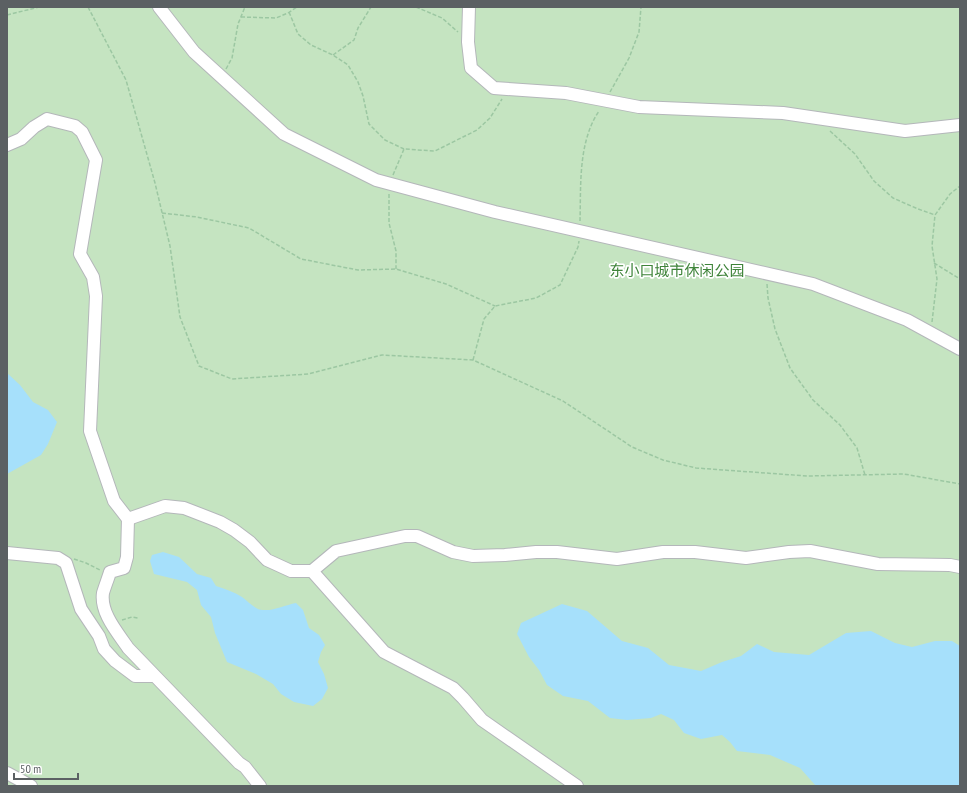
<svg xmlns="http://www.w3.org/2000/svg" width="967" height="793" font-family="'PT Sans Narrow','Noto Sans SC',sans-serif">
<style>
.green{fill:#c5e4c1}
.water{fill:#a6e0fb}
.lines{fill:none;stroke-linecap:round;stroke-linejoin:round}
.minor-casing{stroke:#b4b7ba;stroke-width:14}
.path{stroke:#9cc7a2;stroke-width:1.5;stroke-dasharray:4 2;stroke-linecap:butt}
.minor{stroke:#fff;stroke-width:12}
.labels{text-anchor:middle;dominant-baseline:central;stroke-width:3.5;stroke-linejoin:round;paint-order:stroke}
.park-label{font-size:15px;fill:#3f843a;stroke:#fff}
</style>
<rect width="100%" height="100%" fill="#edeae3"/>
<rect class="green" x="7" y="7" width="953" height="779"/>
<g class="water">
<path d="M7 373 20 385 33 402 48 410 57 422 48 444 41 455 7 474Z"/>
<path d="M163 552 179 557 197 574 211 578 216 586C225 589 234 592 242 597 248 601 255 610 263 610 274 611 285 605 296 603L303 610 309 628 319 635 325 645 321 652 318 662 324 674 328 688 322 699 313 706 294 702 281 694 273 684 256 674 227 662 215 633 211 617 201 605 197 590 187 582 154 574 150 561 152 555Z"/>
<path d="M562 604 587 611 622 641 648 648 669 665 701 671 722 662 741 656 757 644 774 652 809 655 846 633 871 631 895 643 912 647 935 641H952L960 646V786H816L800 768 770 755 737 751 730 742 722 735 701 739 684 733 674 720 661 714 651 718 627 720 610 718 588 701 563 696 547 685 539 670 529 657 517 634 521 623Z"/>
</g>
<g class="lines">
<defs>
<g id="minor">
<path d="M159 7 194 52 284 134 376 180 495 212 813 284 907 320 960 349"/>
<path d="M469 7 468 42 471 68 494 88 566 93 639 107 783 113 905 131 960 125"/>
<path d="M7 145 21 139 34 127 47 119 75 126 82 132 96 160 80 254 93 277 96 296 90 431 114 501 128 519 165 506 184 508 220 522 234 530 250 542 267 560 291 571H312L336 551 405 536H417L453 552 473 556 505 555 536 552H557L617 559 663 552H695L746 558 789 552 810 551 878 564 950 565 960 567"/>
<path d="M128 519 127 557 124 568 110 572C108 579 105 586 103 593 100 613 118 633 128 648L239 763 245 767 260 786"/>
<path d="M7 553 58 558 66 563 81 609 99 636 104 649 115 661 135 676H154"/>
<path d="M312 571 384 652 453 688 463 698 482 720 577 786"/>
<path d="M7 773 31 786"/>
</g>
</defs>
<use href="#minor" class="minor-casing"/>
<g class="path">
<path d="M88 7 126 80 155 183 170 246 180 317 199 366 232 379 308 374 382 355 473 360 563 401 632 447 663 460 696 468 807 476 904 474 960 484"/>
<path d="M416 7 442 18 458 32"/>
<path d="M289 12 298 34 311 45 333 55 348 65 358 82 363 96 369 124 385 140 404 149"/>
<path d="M7 15 39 7"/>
<path d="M241 17 276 18 288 13 297 7"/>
<path d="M333 55 354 40 358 28 371 7"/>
<path d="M226 69 232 58 238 24 245 7"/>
<path d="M610 92 629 58 639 32 641 7"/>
<path d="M830 131 855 154 874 181 893 198 918 209 935 215"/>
<path d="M393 175 404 149 435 151 477 130 490 118 502 99"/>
<path d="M389 194V223L396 251V269"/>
<path d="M162 213 197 217 249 228 301 259 358 270 396 269 446 284 495 306"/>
<path d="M580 221C581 185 578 142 599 111"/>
<path d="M934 263 960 279"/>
<path d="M767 284 768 298 775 329 790 368 813 400 840 425 857 448 865 475"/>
<path d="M932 322 937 279 932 246 935 215 950 194 960 186"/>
<path d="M473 360 484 319 495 306 536 298 560 285 578 247 579 241"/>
<path d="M74 559 86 563 100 570"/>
<path d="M122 620 132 617 138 618"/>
</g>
<use href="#minor" class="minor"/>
</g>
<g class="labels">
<g class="park-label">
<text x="677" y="270">东小口城市休闲公园</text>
</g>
</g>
<rect width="967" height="793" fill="none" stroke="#5b6063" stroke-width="16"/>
<path d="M14 773v6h64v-6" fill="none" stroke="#5b6063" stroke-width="2"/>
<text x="20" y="773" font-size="12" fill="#5b6063" stroke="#ffffff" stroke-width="3" paint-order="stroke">50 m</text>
</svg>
